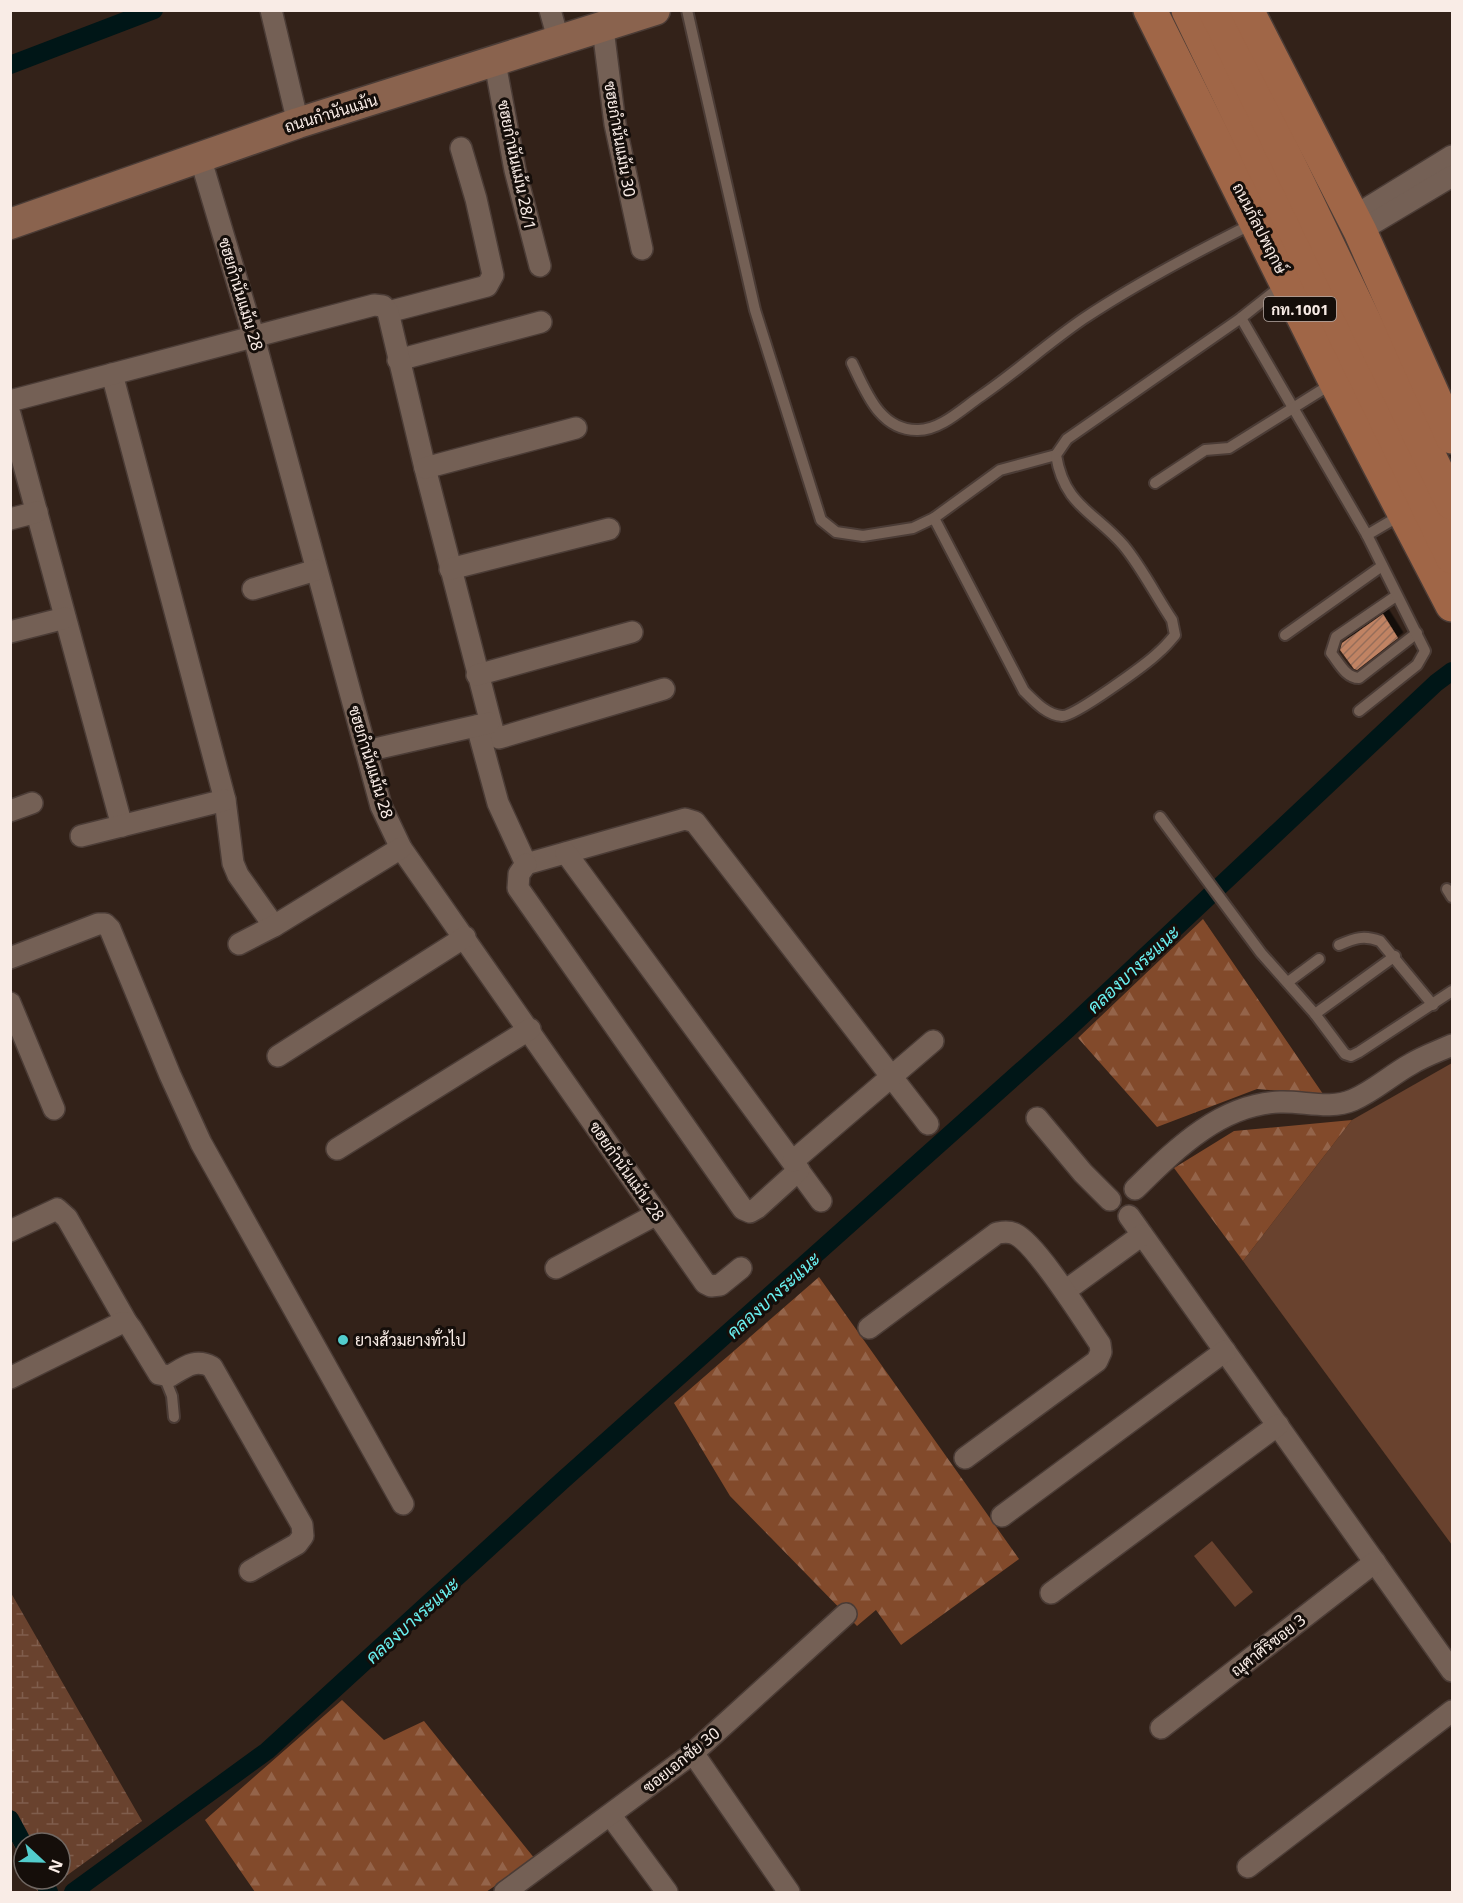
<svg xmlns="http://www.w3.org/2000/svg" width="1463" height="1903" font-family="'Noto Sans',Sarabun,sans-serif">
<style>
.grass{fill:#69422e}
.forest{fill:url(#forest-firs)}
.wetland{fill:url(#wetland-marsh)}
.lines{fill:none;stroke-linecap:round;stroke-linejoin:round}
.canal{stroke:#001617;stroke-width:18}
.building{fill:url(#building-hatch);filter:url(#shadow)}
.lane-casing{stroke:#4b3c36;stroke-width:14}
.street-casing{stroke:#4b3c36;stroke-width:24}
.secondary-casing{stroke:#4b3c36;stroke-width:33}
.primary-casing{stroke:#4b3c36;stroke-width:36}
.lane{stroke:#746055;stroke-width:10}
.street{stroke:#746055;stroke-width:21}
.secondary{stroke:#8a634e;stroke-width:30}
.primary{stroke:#a06647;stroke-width:33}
.poi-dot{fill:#52cdcd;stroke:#150e0a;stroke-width:2}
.labels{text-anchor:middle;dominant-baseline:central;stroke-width:6;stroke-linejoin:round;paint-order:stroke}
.shield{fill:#150e0a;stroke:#b5a9a4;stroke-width:1.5}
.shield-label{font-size:15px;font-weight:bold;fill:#f9ece6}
.street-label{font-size:16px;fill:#f9ece6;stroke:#150e0a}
.poi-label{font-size:16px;fill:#f9ece6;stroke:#150e0a;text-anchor:start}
.water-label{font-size:18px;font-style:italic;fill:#6af1f1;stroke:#150e0a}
</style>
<defs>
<pattern id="forest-firs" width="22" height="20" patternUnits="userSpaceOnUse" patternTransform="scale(1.5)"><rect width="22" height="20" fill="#824a2b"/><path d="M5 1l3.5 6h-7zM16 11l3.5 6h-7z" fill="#94644a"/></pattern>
<pattern id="wetland-marsh" width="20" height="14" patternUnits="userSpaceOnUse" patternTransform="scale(1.5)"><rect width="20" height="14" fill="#69422e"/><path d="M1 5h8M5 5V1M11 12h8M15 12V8" fill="none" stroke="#7f5d4c"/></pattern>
<pattern id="building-hatch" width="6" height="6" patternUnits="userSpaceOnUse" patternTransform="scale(1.5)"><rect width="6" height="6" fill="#c08364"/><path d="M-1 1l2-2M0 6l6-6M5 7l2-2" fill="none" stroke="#976e59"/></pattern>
<filter id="shadow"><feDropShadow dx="5.5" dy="-5.5" stdDeviation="0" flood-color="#0009"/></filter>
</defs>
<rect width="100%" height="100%" fill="#332219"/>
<g class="grass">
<path d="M1452 1063V1545L1243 1261 1352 1120Z"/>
<path d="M1212 1541 1253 1592 1235 1607 1194 1556Z"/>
</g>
<g class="forest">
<path d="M1203 919 1323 1094 1257 1089 1157 1127 1078 1038Z"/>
<path d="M1352 1120 1243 1261 1174 1168 1234 1131Z"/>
<path d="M819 1277 1019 1559 901 1645 876 1610 857 1626 730 1496 674 1403Z"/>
<path d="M342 1700 384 1740 424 1721 535 1859 486 1892H255L205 1820Z"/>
</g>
<path class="wetland" d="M11 1593 142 1821 44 1892H38L31 1879H60V1843H24V1866L11 1840Z"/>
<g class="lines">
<g class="canal">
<path d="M10 65 154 10"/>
<path d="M10 1819 24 1845"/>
<path d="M42 1879 49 1892"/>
<path d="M73 1892 267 1751 562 1481 1068 1029 1436 683 1452 671"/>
</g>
</g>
<path class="building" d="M1383 614 1398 638 1357 670 1354 669 1340 650 1342 643Z"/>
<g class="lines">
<defs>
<g id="lane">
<path d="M687 10 755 310 821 520 836 532 863 536 913 528 934 518 1000 470 1056 455"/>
<path d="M1241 318 1367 535"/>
<path d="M852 363C866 392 880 431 918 430 941 430 963 408 981 396 1016 372 1048 343 1083 319 1137 283 1196 252 1254 223"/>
<path d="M1155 483 1205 450 1229 448 1333 383"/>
<path d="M934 518 1024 691C1035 702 1047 715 1062 716 1074 717 1148 663 1159 652 1165 647 1170 641 1175 635L1172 620C1156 596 1142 568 1124 546 1095 512 1064 506 1056 455L1067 439 1241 318 1284 284"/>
<path d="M1396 596 1336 637 1331 653C1339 663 1346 678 1359 678L1417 633"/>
<path d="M1285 635 1382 566"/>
<path d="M1359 711 1417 665 1425 651 1367 535 1401 515"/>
<path d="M1160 817 1261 953 1315 1014 1345 1054 1351 1056 1359 1052 1452 991"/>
<path d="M1447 889 1452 897"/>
<path d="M1339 945C1355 938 1364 935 1380 941L1433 1005"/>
<path d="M1288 982 1319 959"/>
<path d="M1315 1014 1395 956"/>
<path d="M164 1376 172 1396 174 1417"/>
</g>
<g id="street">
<path d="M271 10 298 123"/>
<path d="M550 10 559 42"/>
<path d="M603 29 615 124 642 249"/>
<path d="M495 63 515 170 540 266"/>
<path d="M200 157 254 338 381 806 401 848 705 1283 711 1286 720 1285 741 1268"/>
<path d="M1353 217 1452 156"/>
<path d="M1360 231 1452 176"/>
<path d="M388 312 487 286 493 275 476 199 461 148"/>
<path d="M398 360 541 322"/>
<path d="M112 374 225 800 233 863 238 875 274 926"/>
<path d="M10 401 374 305 383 306 388 312 425 468 494 735 499 738 664 689"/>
<path d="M10 414 122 826"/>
<path d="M425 468 576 428"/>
<path d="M10 519 37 512"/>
<path d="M450 569 609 529"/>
<path d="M253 589 316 570"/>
<path d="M10 632 65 618"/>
<path d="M477 675 632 632"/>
<path d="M477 726 498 803 526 864 685 819 695 822 928 1124"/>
<path d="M366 751 489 723"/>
<path d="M10 811 32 803"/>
<path d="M81 836 225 800"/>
<path d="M566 853 821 1201"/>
<path d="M526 864 519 874 518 888 743 1209 750 1212 757 1208 799 1170"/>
<path d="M239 944 274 926 401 848"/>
<path d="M10 958 98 924H105L110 929 170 1075 201 1143 403 1504"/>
<path d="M10 1003 54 1109"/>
<path d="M278 1056 465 937"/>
<path d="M1037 1118 1083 1173 1110 1200"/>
<path d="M337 1149 530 1029"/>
<path d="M793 1161 933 1041"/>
<path d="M1135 1189C1175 1150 1220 1104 1280 1102 1304 1101 1330 1110 1353 1100 1374 1091 1391 1075 1411 1064 1424 1056 1439 1051 1452 1045"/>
<path d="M1129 1216 1452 1671"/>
<path d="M10 1231 57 1209 67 1218 127 1323"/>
<path d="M556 1268 657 1214"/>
<path d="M1065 1291 1142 1235"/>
<path d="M869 1328 997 1233C1003 1232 1009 1231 1015 1234 1036 1243 1085 1322 1100 1344L1101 1352 1097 1361 965 1458"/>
<path d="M10 1378 121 1323H127L131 1328 159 1374 170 1376C185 1367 195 1358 212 1367L302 1525 303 1536 297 1544 250 1571"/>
<path d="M1002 1516 1225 1351"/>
<path d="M1051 1593 1278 1425"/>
<path d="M1161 1728 1375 1562"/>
<path d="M693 1753 789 1892"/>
<path d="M611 1816 667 1892"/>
<path d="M1248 1867 1452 1711"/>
<path d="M505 1892 693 1753 846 1614"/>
</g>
<path id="secondary" d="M10 224 298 123 655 10"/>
<g id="primary">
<path d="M1150 10 1335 381 1452 605"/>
<path d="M1188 10 1452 557"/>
<path d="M1215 10 1452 503"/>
<path d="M1247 10 1360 231 1452 437"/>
</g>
</defs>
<use href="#lane" class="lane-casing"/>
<use href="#street" class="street-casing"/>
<use href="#secondary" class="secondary-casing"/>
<use href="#primary" class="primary-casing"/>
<use href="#lane" class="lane"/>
<use href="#street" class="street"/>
<use href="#secondary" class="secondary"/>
<use href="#primary" class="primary"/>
</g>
<circle class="poi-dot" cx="343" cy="1340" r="6"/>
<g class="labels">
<rect class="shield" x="1264" y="297" width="72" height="24" rx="4.5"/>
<g class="shield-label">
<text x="1300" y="309">กท.1001</text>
</g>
<g class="street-label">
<text transform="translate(331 113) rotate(-17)">ถนนกำนันแม้น</text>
<text transform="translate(620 139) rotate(80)">ซฮยกำนันแม้น 30</text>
<text transform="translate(517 165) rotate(78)">ซฮยกำนันแม้น 28/1</text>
<text transform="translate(1260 228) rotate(63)">ถนนกัลปพฤกษ์</text>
<text transform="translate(241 294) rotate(73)">ซฮยกำนันแม้น 28</text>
<text transform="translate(371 762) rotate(73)">ซฮยกำนันแม้น 28</text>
<text transform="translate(627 1171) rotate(55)">ซฮยกำนันแม้น 28</text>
<text transform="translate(1268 1645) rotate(-38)">ณุศาศิริซอย 3</text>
<text transform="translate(681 1760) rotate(-39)">ซอยเอกชัย 30</text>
</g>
<g class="poi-label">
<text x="355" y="1340">ยางส้วมยางทั่วไป</text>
</g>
<g class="water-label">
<text transform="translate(1133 969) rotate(-43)">คลองบางระแนะ</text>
<text transform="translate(773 1295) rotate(-42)">คลองบางระแนะ</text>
<text transform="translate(412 1620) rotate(-42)">คลองบางระแนะ</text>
</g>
</g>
<rect width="1463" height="1903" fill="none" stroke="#f9ece6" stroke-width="24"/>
<g transform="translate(42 1861) rotate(112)"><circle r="28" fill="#150e0a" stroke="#706762" stroke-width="1.5"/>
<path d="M0-4.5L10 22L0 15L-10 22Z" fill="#52cdcd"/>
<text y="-9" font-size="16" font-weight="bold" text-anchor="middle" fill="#f9ece6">N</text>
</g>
</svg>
